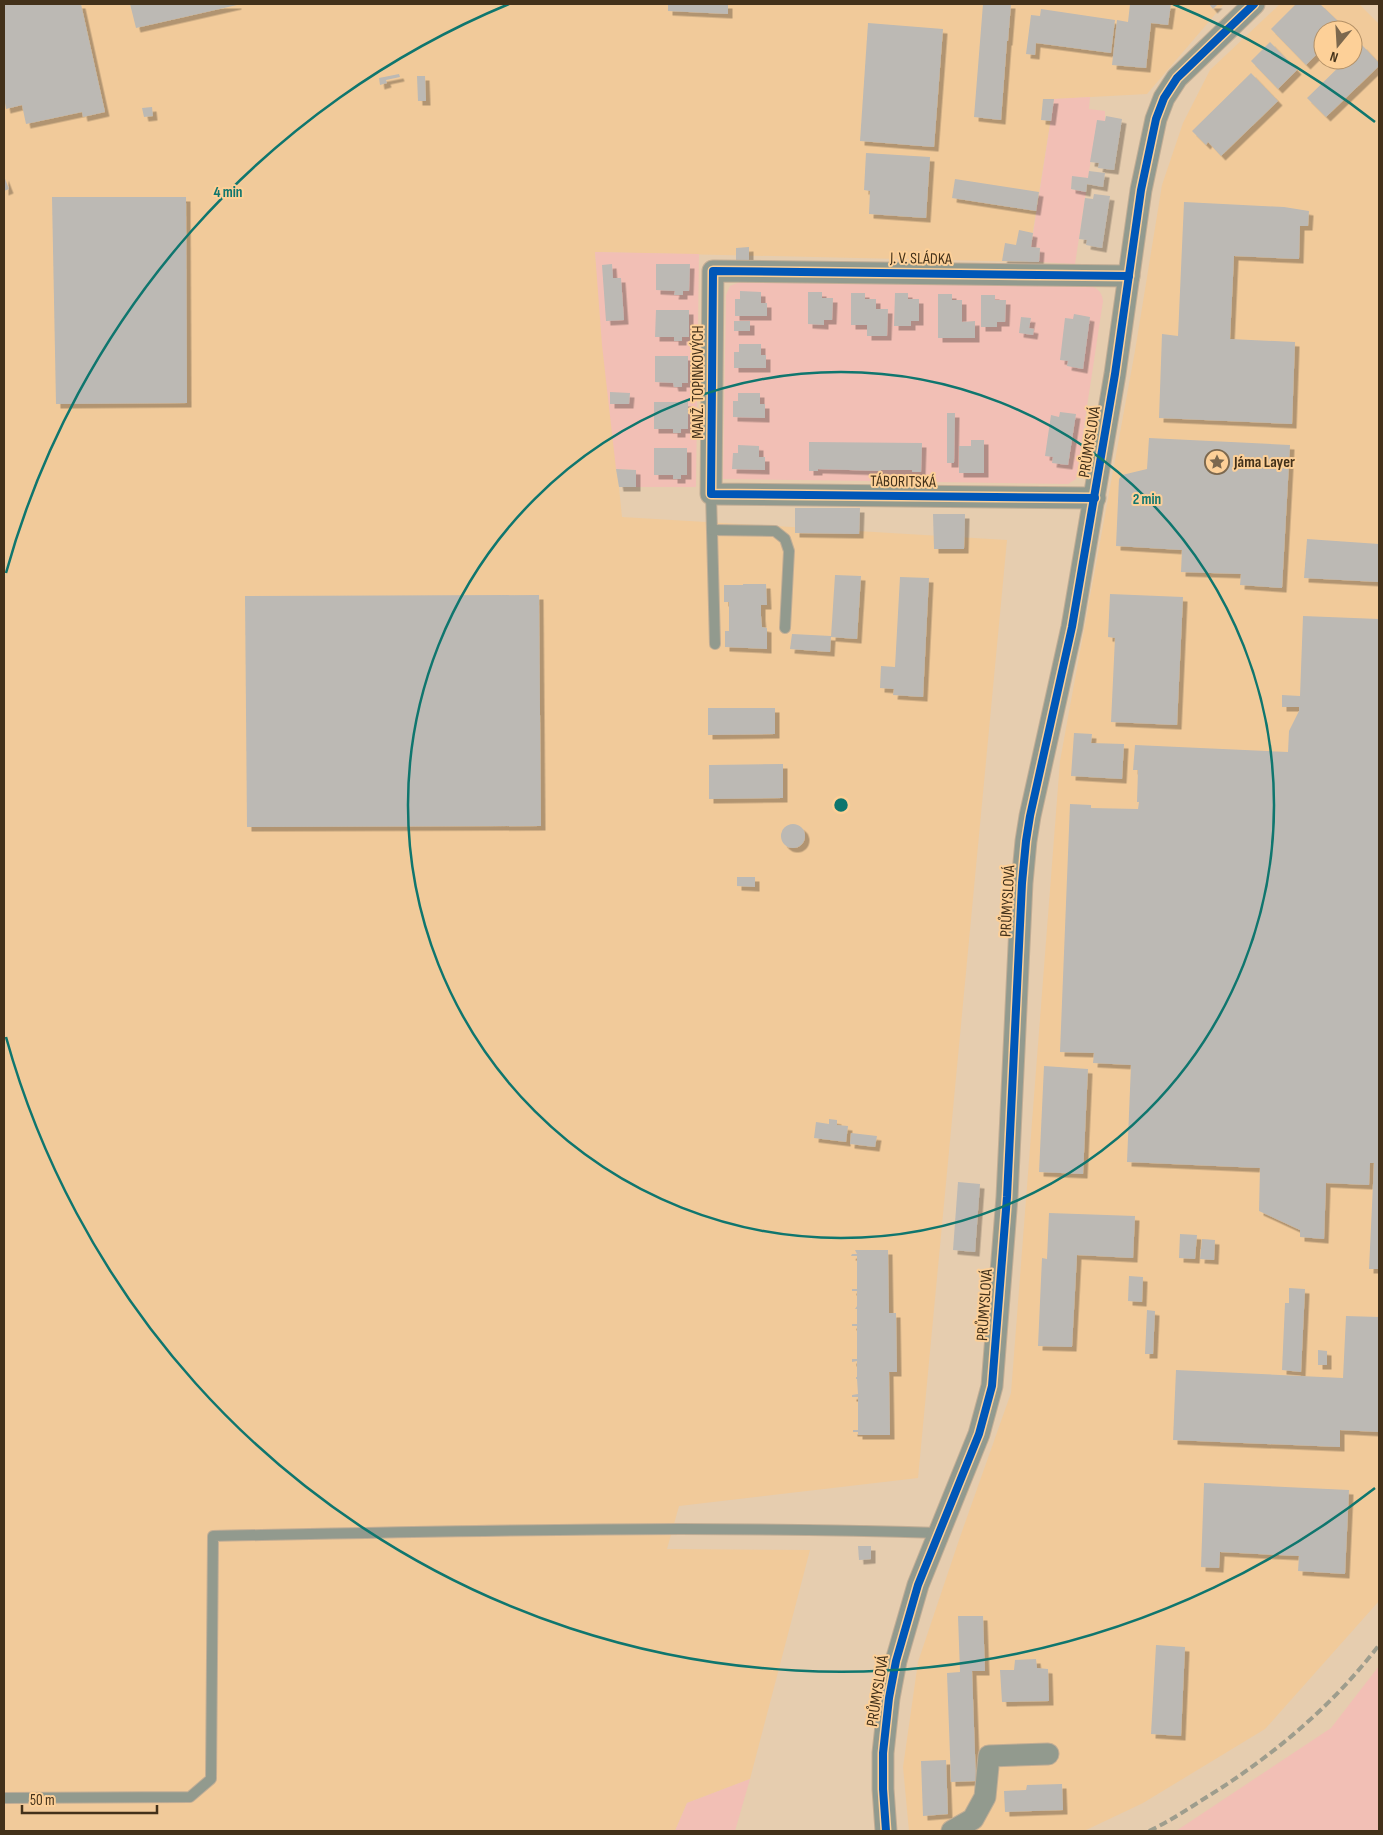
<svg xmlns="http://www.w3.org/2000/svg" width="1383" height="1835" font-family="'Sofia Sans Condensed',sans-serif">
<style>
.built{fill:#f1ca9a;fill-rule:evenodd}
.green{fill:#f2bfb5}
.building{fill:#bcb9b4;filter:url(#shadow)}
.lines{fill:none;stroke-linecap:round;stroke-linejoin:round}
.lane-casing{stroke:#c1ad95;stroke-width:12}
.street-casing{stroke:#c1ad95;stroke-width:23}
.lane{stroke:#929a8e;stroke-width:10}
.street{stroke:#929a8e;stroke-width:21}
.rail{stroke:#9e9d8d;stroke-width:4;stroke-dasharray:8 4;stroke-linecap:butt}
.cycleway-casing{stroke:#fdd098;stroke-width:11}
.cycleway{stroke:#0057b8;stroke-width:8}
.ring{fill:none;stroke:#0f766e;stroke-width:2.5}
.labels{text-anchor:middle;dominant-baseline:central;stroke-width:4;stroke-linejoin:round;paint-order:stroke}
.street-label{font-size:16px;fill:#43311a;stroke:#fdd098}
.poi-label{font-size:16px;font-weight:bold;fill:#43311a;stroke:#fdd098;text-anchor:start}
.centre{fill:#0f766e;stroke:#fdd098;stroke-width:2.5}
.ring-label{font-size:15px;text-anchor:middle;font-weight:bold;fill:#0f766e;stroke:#fdd098;stroke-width:4;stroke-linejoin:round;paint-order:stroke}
</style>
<defs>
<filter id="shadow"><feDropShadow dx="4.5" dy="4.5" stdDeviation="0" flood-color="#0004"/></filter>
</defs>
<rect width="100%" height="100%" fill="#e6cdaf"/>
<g class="built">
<path d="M4 4H1224L1147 94 1054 99 1028 262 595 252 622 517 1007 540 918 1478 679 1506 667 1549 810 1550 750 1779 687 1803 675 1831H4Z"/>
<path d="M1280 4H1359L1379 24V1601L1265 1729 1143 1803 1084 1831H909L903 1767 918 1662 960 1537 1011 1393 1060 761 1135 351 1162 185 1183 123 1210 70ZM1323 30H1353V60H1323Z"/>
</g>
<g class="green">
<path d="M1090 97 1089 109 1105 111V121H1097L1088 178 1072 177 1071 189 1086 192 1075 264 1039 262 1040 248 1031 247 1054 99Z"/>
<path d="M595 252 699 254 696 487H636V470L616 469 602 345Z"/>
<path d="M740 282 1090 286C1098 288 1102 293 1103 301L1076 479 1068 484 723 479 726 295 730 286Z"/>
<path d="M1379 1666V1831H1176L1331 1728Z"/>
<path d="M750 1779 735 1831H675L687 1803Z"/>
</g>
<g class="building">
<path d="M4 4H81L105 112 83 117 82 112 26 124 22 105 6 109 4 97Z"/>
<path d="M130 4H237V5L136 28Z"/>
<path d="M668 4H728V14L668 11Z"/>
<path d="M983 4H1011L1008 41H1007L1001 120 974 117Z"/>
<path d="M1130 4H1171L1168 25 1151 23 1146 68 1112 65 1117 20 1128 22Z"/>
<path d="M1209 4H1218L1213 9Z"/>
<path d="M1296 4H1320L1344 27 1341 30H1323V48L1306 65 1271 29Z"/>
<path d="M1041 9 1115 20 1111 53 1036 43 1035 55 1026 54 1031 15 1040 16Z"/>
<path d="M868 23 943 29 934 147 860 141Z"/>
<path d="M1270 42 1297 70 1278 89 1251 61Z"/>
<path d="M1362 45 1379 63V66L1326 117 1307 98 1346 60H1353V53Z"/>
<path d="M1251 73 1278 101 1221 156 1208 142 1206 145 1192 131Z"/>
<path d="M399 74 400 77 386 80 387 83 380 85 379 78Z"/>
<path d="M417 76H425L426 101H418Z"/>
<path d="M1043 99H1054L1051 121 1041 120Z"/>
<path d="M152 107 153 116 144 117 142 108Z"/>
<path d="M1106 116 1122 119 1114 170 1098 168 1099 163 1090 162 1097 120 1105 121Z"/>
<path d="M866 153 930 157 926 218 869 214 870 191 864 190Z"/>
<path d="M1089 171 1105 173 1103 187 1087 184 1086 192 1071 189 1072 176 1088 178Z"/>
<path d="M4 176 9 189 4 191Z"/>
<path d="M955 179 1039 192 1036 211 952 198Z"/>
<path d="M1094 194 1110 196 1102 248 1086 245 1087 240 1079 239 1085 198 1093 199Z"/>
<path d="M52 197H186L187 403 56 404Z"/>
<path d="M1184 202 1284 207 1309 211 1308 226H1300L1299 259 1234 256 1230 339 1295 342 1292 424 1159 418 1162 334 1178 336Z"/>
<path d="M1019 230 1033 233 1031 247 1040 248 1039 262 1002 261 1005 243 1016 245Z"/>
<path d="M749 247V263L736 264V248Z"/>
<path d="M612 264 613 278H621L624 320 606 321 602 265Z"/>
<path d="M656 264H690L689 291H683V295H674L675 291 656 290Z"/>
<path d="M740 291 761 292V303H767V316H735V299H740Z"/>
<path d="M808 292H822V298H833L832 320H824V325L808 324Z"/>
<path d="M851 293H865V299H876V309H888L887 336H867V325H851Z"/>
<path d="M895 293H908V299H919V321H911V326H894Z"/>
<path d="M938 294H952V300H962V322L975 321V338H938Z"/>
<path d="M981 295H995V300H1006L1005 322H997V327H981Z"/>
<path d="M656 310H689V337H682V341H674V337H655Z"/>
<path d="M1074 314 1090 317 1083 369 1067 366 1068 361 1060 360 1065 318 1073 319Z"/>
<path d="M1021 317 1031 318 1029 328 1034 329 1033 335 1019 333Z"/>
<rect x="734" y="321" width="16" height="10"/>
<path d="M739 344H761V355H766V368H734V352H739Z"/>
<path d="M655 356H688V383H682V387H674L673 383 655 382Z"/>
<path d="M610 392 630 393 629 404H610Z"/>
<path d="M738 393H760V404H765V418L733 417V401H738Z"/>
<path d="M654 402H688V429H681V433H673V429H654Z"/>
<path d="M1060 412 1076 414 1068 465 1052 463 1053 457 1045 456 1051 415 1059 417Z"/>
<path d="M947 413H955L954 463H947Z"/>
<path d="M1149 438 1290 445 1282 588 1240 585 1241 574 1181 572 1182 550 1116 546 1119 479 1122 475 1147 469Z"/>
<path d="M971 440H984V473H959V446H971Z"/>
<path d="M809 442 922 443 921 472H912V470H881V471L818 469V471H809Z"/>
<path d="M738 445 759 446V457H765V470L732 469 733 453H738Z"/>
<path d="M654 448H687V475H681V479H673V475H654Z"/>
<path d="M616 469 636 470V487H619Z"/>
<path d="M795 508H860L859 534 795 533Z"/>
<path d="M933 514H965L964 549H934Z"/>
<path d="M1307 539 1379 544V582L1304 578Z"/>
<path d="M835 575 861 576 857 639 831 637Z"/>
<path d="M900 577 929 578 923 697 893 695 894 689 880 688 881 666 895 667Z"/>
<path d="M743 584H766L767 605H761V616L762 627 767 628V649L725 647V631H729V602H724V585H743Z"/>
<path d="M1110 594 1183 597 1177 725 1111 722 1115 638 1108 637Z"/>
<path d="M539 595 541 826 247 827 245 596Z"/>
<path d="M1303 616 1379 619V1269H1369L1374 1163H1370L1369 1185 1326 1183 1324 1239 1300 1237V1230L1259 1211 1260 1168 1127 1162 1131 1065 1093 1063 1094 1053 1060 1052 1070 804 1091 805V808L1138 809 1139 802H1137L1138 770H1133L1135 745 1288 752 1289 731 1299 711V707H1282V695L1300 696Z"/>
<path d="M792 634 831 636 830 652 790 649Z"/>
<path d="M708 708H775V734L708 735Z"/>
<path d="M1074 733 1092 734 1091 743 1124 744 1122 779 1071 776Z"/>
<path d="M783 764V798L709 799V765Z"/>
<circle cx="793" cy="836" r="12"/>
<path d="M737 877H755V887L737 886Z"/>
<path d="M1044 1066 1088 1069 1083 1174 1039 1172Z"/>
<path d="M829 1119 837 1120V1125L848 1126 846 1142 814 1138 816 1122 829 1124Z"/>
<path d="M851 1133 877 1136 875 1147 850 1144Z"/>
<path d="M958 1182 980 1184 975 1252 953 1250Z"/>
<path d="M1049 1213 1135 1216 1133 1258 1077 1255 1072 1347 1038 1346 1042 1258 1047 1259Z"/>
<path d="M1180 1234 1197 1235 1195 1259 1179 1258Z"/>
<path d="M1202 1239 1215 1240 1214 1260 1200 1259Z"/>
<path d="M855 1250H888L889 1313H896L897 1372H889L890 1435H858V1432H853V1430H858V1397H852V1395L858 1394 857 1379H856V1377H857V1361L852 1362V1359H857V1326H852V1324H857V1309H855L857 1306V1291H852V1289H857V1256H851L852 1254H857Z"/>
<path d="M1129 1276 1143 1277 1142 1302 1128 1301Z"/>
<path d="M1289 1288 1305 1289 1301 1372 1282 1370 1285 1303H1289Z"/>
<path d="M1147 1310 1155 1311 1153 1354H1145Z"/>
<path d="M1346 1316 1379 1317V1432L1340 1430V1447L1173 1440 1176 1370 1343 1378Z"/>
<path d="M1318 1350 1327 1351V1365H1318Z"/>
<path d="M1204 1483 1349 1490 1345 1574 1298 1571 1299 1556 1220 1552 1219 1568 1201 1567Z"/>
<path d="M858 1546H871V1559L859 1560Z"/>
<path d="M958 1616H983L985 1671H972L976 1781 951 1782 947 1673 960 1672Z"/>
<path d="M1156 1645 1185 1647 1181 1736 1151 1734Z"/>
<path d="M1036 1659 1037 1668 1048 1669 1049 1701 1002 1702 1000 1670H1014L1015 1660Z"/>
<path d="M946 1760 948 1814 923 1816 921 1761Z"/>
<path d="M1062 1784 1063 1810 1005 1812 1004 1791 1026 1790 1027 1785Z"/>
</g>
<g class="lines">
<defs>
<g id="lane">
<path d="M711 494 715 644"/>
<path d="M712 530 775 531 785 539 789 551 785 628"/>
<path d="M4 1798 190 1797 211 1779 213 1536C455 1531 697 1525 939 1533"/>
</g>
<g id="street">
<path d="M1095 498 711 494 713 271 1129 276"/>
<path d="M886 1831 883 1789V1753L889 1698 896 1661 918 1585 979 1434 992 1386 1007 1197 1022 883 1026 841 1030 816 1072 627 1115 374 1141 190 1156 119 1164 98 1177 78 1254 4"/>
<path d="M952 1831 973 1819 985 1797 989 1756 1048 1754"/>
</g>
</defs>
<use href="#lane" class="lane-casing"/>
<use href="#street" class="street-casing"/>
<use href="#lane" class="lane"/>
<use href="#street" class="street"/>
<path class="rail" d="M1149 1831C1168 1822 1185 1811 1202 1800 1269 1759 1331 1708 1379 1645"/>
<defs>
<g id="cycleway">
<path d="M1095 498 711 494 713 271 1129 276"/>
<path d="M886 1831 883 1789V1753L889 1698 896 1661 918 1585 979 1434 992 1386 1007 1197 1022 883 1026 841 1030 816 1072 627 1115 374 1141 190 1156 119 1164 98 1177 78 1254 4"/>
</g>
</defs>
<use href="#cycleway" class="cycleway-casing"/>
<use href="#cycleway" class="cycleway"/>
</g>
<g class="ring">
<circle cx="841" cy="805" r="433"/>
<path d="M1375 1488A867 867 0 0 1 6 1037M6 573A867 867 0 0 1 509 4M1173 4A867 867 0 0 1 1375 122"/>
</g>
<defs>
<symbol id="sight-ring" viewBox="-11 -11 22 22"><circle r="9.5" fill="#fdd098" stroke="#7c684e" stroke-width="1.5"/><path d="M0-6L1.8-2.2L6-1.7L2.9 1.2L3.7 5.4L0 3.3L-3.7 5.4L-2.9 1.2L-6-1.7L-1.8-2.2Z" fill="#7c684e"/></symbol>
</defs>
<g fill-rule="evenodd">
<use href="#sight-ring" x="1203" y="448" width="28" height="28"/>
</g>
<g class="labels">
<g class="street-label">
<text transform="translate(921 259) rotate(1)">J. V. SLÁDKA</text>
<text transform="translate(698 382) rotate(-90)">MANŽ. TOPINKOVÝCH</text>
<text transform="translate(1090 442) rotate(-81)">PRŮMYSLOVÁ</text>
<text transform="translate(903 482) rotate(1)">TÁBORITSKÁ</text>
<text transform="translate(1008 901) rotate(-87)">PRŮMYSLOVÁ</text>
<text transform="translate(985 1305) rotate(-86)">PRŮMYSLOVÁ</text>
<text transform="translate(878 1691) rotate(-81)">PRŮMYSLOVÁ</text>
</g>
<g class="poi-label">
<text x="1234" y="462">Jáma Layer</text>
</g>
</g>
<circle cx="841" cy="805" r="8" class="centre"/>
<g class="ring-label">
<text x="228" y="197">4 min</text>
<text x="1147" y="504">2 min</text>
</g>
<rect width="1383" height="1835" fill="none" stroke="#43311a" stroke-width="10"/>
<g transform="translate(1338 45) rotate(198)"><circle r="24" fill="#fdd098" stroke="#b39066"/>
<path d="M0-4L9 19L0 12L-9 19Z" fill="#7c684e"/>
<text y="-8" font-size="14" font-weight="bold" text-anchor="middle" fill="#43311a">N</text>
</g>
<path d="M22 1805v8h135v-8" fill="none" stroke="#43311a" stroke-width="2.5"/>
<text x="30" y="1805" font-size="15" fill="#43311a" stroke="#fdd098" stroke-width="4" paint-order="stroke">50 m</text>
</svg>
